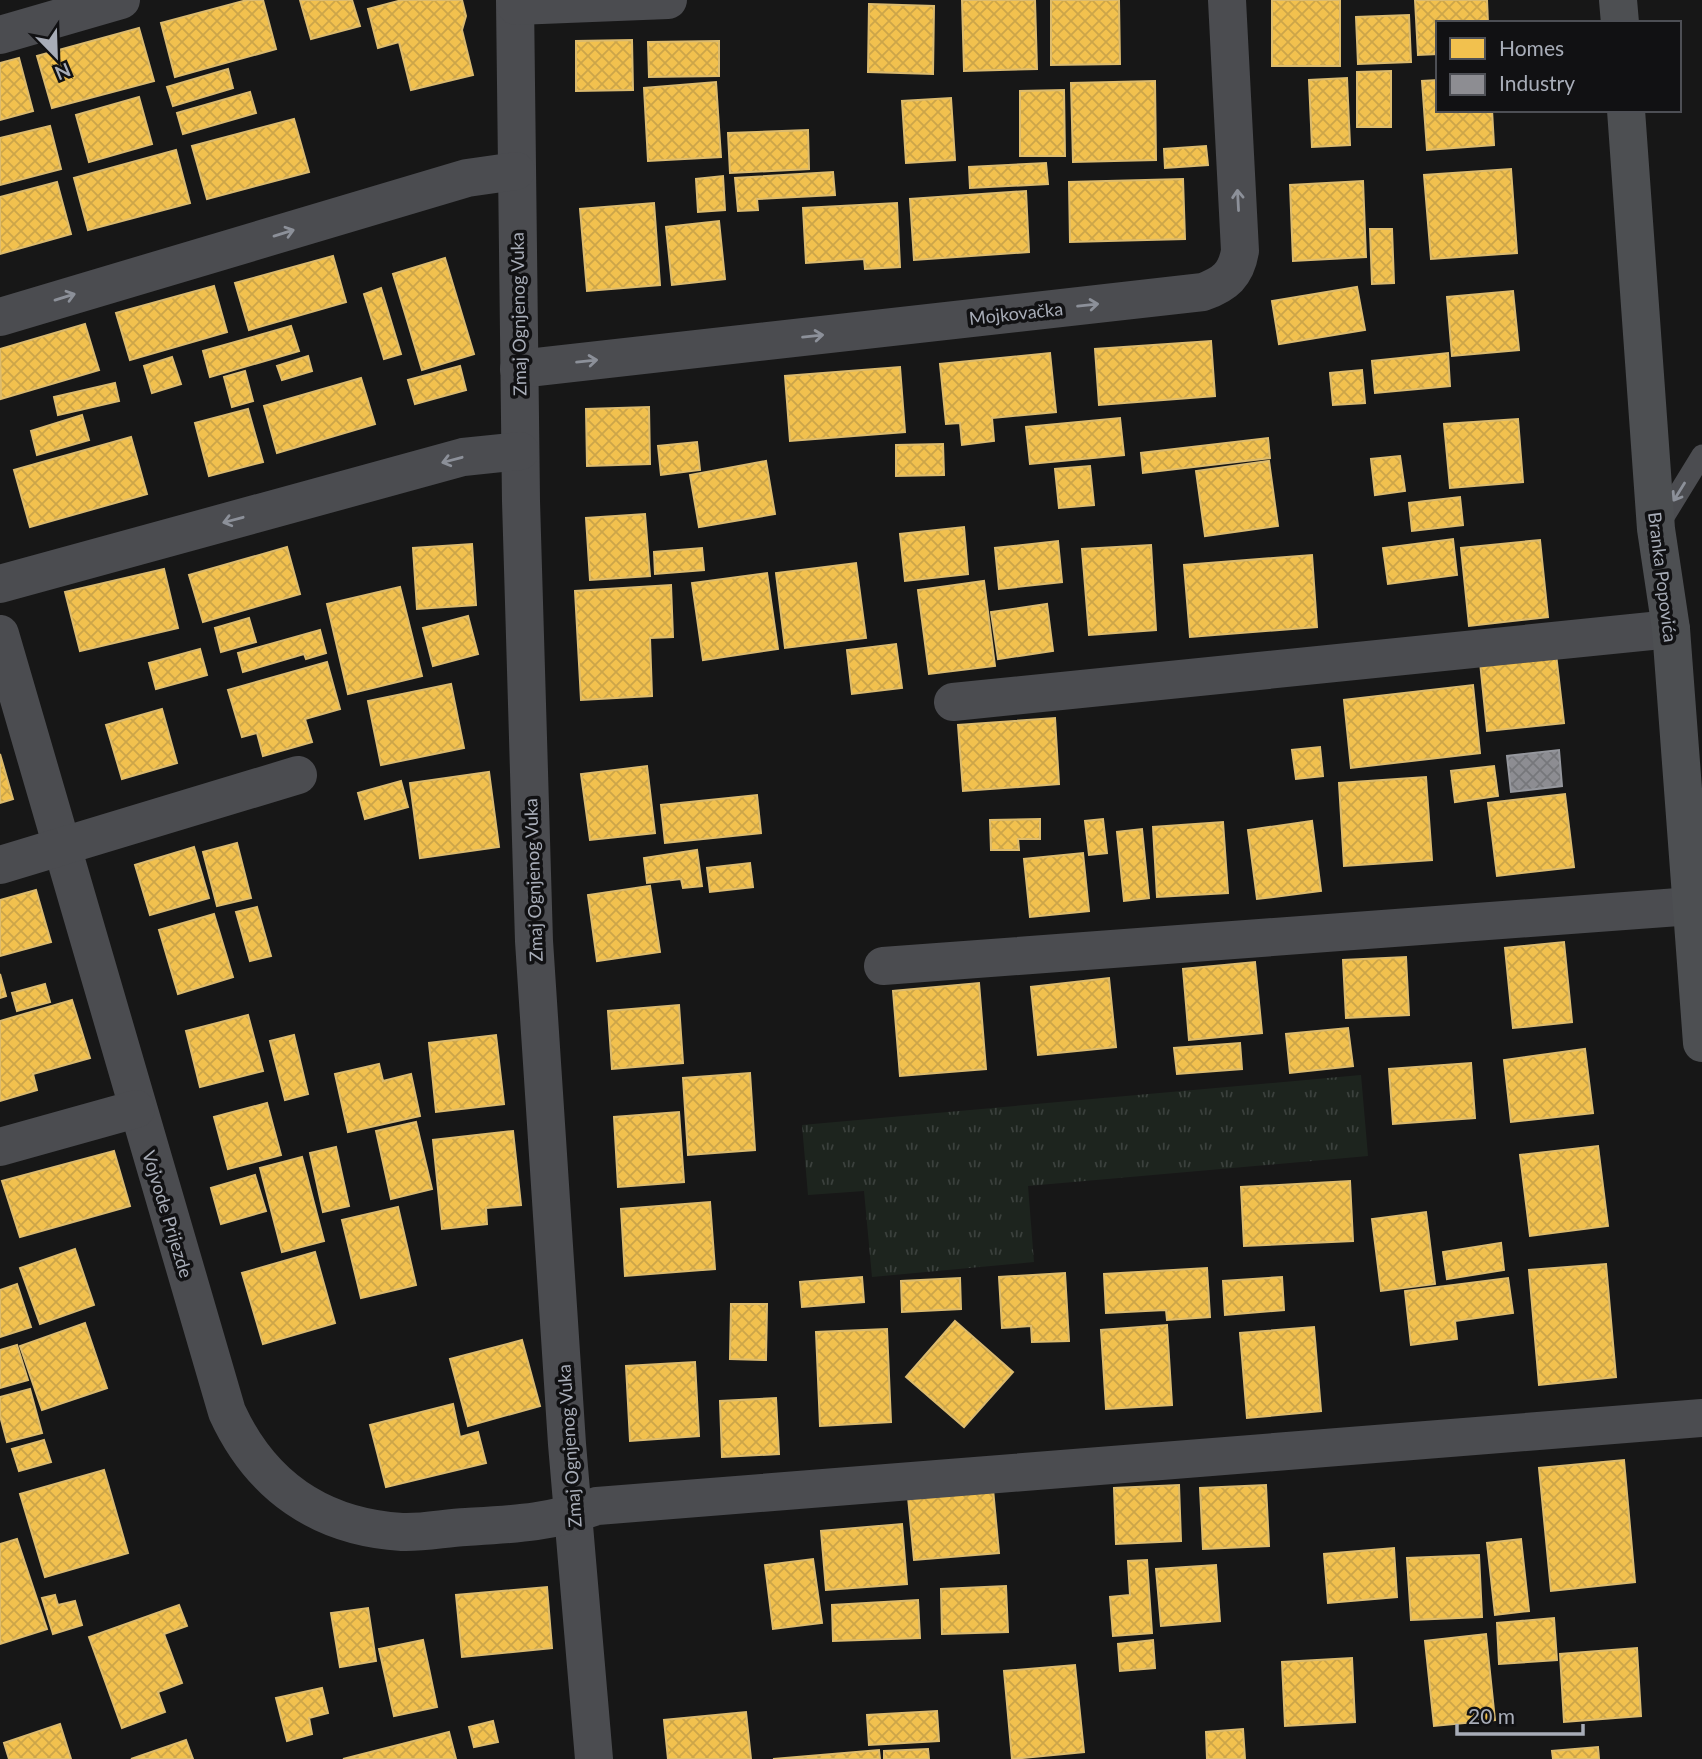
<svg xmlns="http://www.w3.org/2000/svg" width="1702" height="1759" font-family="Lato,sans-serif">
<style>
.grass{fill:url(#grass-tufts)}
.homes{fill:url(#homes-cross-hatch);stroke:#dcbb6e;stroke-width:2}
.industry{fill:url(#industry-cross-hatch);stroke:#95979d;stroke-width:2}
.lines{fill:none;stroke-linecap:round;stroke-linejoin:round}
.lane{stroke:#4b4c50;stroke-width:21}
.street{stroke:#4b4c50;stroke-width:38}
.primary{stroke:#4d4f52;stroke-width:38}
.oneway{stroke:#8c9099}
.labels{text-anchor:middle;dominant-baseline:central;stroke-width:7;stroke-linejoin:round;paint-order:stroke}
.street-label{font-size:18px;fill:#a8adb8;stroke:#111113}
</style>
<defs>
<pattern id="grass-tufts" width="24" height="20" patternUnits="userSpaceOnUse" patternTransform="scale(1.75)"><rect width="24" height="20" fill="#1d241e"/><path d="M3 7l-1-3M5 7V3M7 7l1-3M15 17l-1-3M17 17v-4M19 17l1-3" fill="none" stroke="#3b413d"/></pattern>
<pattern id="homes-cross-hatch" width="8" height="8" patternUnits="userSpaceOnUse" patternTransform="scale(1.75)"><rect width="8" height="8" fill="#f2c14e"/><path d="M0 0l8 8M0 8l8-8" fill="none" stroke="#cca549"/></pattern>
<pattern id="industry-cross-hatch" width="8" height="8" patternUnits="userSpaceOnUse" patternTransform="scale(1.75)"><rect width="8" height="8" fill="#8d8d92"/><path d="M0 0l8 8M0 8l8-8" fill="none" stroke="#76777b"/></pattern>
</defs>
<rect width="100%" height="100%" fill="#171717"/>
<path class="grass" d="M1361 1075 1368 1156 1028 1186 1034 1262 872 1277 864 1191 808 1195 802 1125Z"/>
<g class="homes">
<path d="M247 0H263L276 49 175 77 161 23Z"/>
<path d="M300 0H352L360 26 311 39Z"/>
<path d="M402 0H462L466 16 462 30 473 75 411 90 399 42 378 48 368 9Z"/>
<path d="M962 0H1035L1037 69 964 71Z"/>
<path d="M1051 0H1119L1120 64 1051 65Z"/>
<rect x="1272" y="0" width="68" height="66"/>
<path d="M1415 0H1487L1488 23H1438V54L1418 55Z"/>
<path d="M869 4 934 6 933 74 868 72Z"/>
<path d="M1409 15 1411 62 1358 64 1356 17Z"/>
<path d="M139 28 154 81 52 108 37 56Z"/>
<path d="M632 40 633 90 576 91V41Z"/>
<path d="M719 41V76L649 77 648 42Z"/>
<path d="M19 58 33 111 0 120V63Z"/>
<path d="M228 69 233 88 173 106 167 87Z"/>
<path d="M1391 71V127H1357V72Z"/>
<path d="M1347 78 1350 145 1312 147 1309 80Z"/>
<path d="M1438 80V110H1492L1494 145 1427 150 1422 81Z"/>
<path d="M1155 81 1156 160 1073 162 1071 83Z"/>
<path d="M716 82 721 157 648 161 644 88Z"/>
<path d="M1064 90 1065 156H1020V91Z"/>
<path d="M250 92 256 113 183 134 177 113Z"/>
<path d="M139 97 152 144 89 162 76 115Z"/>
<path d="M951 98 955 160 906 163 902 101Z"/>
<path d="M294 119 309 172 207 199 192 146Z"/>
<path d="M50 126 61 169 0 185V138Z"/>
<path d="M808 130 809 169 730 173 728 133Z"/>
<path d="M1206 146 1208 165 1165 168 1164 149Z"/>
<path d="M176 150 190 203 88 230 74 178Z"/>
<path d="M1046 163 1048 184 970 188 969 167Z"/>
<path d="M1511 169 1517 253 1431 259 1424 175Z"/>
<path d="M833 172 835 195 757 199 758 210 738 211 735 178Z"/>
<path d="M723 176 725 210 698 212 696 179Z"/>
<path d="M1183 179 1185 239 1070 242 1069 182Z"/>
<path d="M1363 181 1366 257 1293 261 1290 185Z"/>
<path d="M57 182 71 234 0 254V197Z"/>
<path d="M1026 191 1029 252 914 260 910 199Z"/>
<path d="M654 203 660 285 587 291 580 209Z"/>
<path d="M897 203 900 267 865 269 864 259 806 263 803 208Z"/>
<path d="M719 221 725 279 672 285 666 227Z"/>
<path d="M1370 229H1392L1394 283 1372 284Z"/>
<path d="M333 256 346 302 249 330 235 283Z"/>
<path d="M445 258 474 354 422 370 393 274Z"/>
<path d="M214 286 227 332 130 360 116 313Z"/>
<path d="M1357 287 1365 330 1279 344 1272 301Z"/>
<path d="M381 288 401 354 384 359 364 294Z"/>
<path d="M1513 291 1519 350 1452 356 1447 297Z"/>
<path d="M85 324 99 370 1 399 0 349Z"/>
<path d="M291 326 299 351 210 377 203 351Z"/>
<path d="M1211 341 1215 396 1099 405 1095 349Z"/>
<path d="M1050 353 1056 412 992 418 994 441 962 445 960 423 946 424 940 364Z"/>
<path d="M1448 353 1450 386 1375 393 1372 361Z"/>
<path d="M308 356 312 371 282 380 277 366Z"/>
<path d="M172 357 181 384 152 393 144 366Z"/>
<path d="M460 366 466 390 415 404 408 380Z"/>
<path d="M900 367 905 432 790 441 785 376Z"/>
<path d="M1362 370 1365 403 1333 405 1330 373Z"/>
<path d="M245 371 253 401 232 407 224 377Z"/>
<path d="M361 378 375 424 277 453 264 406Z"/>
<path d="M115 383 119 401 58 415 54 397Z"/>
<path d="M649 407 650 464 587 466 586 409Z"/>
<path d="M248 409 263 462 209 476 195 423Z"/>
<path d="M82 415 89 440 37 455 31 431Z"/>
<path d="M1120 418 1124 455 1030 464 1026 427Z"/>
<path d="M1518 419 1523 482 1450 488 1444 424Z"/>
<path d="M131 437 147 494 30 527 14 470Z"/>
<path d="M1268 438 1270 458 1143 473 1141 453Z"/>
<path d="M697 442 700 470 661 475 658 446Z"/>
<path d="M943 444 944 475 896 476V445Z"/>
<path d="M1400 456 1405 491 1375 495 1371 459Z"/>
<path d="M766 461 775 514 699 527 690 475Z"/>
<path d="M1269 461 1278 526 1205 536 1196 471Z"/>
<path d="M1090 466 1094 505 1059 508 1055 469Z"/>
<path d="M1460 497 1463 525 1412 531 1409 503Z"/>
<path d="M645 514 650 576 590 580 586 518Z"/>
<path d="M964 527 968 574 905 581 900 534Z"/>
<path d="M1453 539 1457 575 1388 584 1383 548Z"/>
<path d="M1540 540 1548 617 1469 626 1461 548Z"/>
<path d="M1058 541 1062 582 999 589 995 548Z"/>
<path d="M472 544 476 605 417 609 413 548Z"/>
<path d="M1151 545 1156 630 1089 635 1082 549Z"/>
<path d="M287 547 300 594 203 622 189 575Z"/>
<path d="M702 548 704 570 655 574 654 552Z"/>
<path d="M1312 555 1317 627 1190 637 1184 565Z"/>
<path d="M856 563 866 638 785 648 776 573Z"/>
<path d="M164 569 178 628 80 651 65 592Z"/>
<path d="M767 573 778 649 703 660 692 583Z"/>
<path d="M984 581 995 666 929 674 918 590Z"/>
<path d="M671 585 673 637 650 638 652 696 581 700 575 591Z"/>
<path d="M400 587 422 676 348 694 327 604Z"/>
<path d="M1047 604 1053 651 998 659 991 612Z"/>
<path d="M468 616 478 654 433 666 423 628Z"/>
<path d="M249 618 256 642 221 652 215 628Z"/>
<path d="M320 630 326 653 306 659 304 654 243 672 238 653Z"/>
<path d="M896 644 902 688 852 694 847 650Z"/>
<path d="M200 649 207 675 156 689 149 663Z"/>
<path d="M1556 654 1564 723 1487 731 1480 662Z"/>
<path d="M327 662 340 709 305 719 312 742 263 756 257 733 242 737 228 690Z"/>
<path d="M451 684 464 748 381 765 368 701Z"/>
<path d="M1473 685 1480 753 1351 768 1344 700Z"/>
<path d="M162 709 177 763 122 779 106 725Z"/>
<path d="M1055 718 1059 784 963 791 958 725Z"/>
<path d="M1320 747 1323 776 1296 779 1292 750Z"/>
<path d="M0 754 13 799 0 803Z"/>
<path d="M647 766 655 833 590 840 581 774Z"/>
<path d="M1494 766 1498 796 1455 802 1451 771Z"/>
<path d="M489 772 499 847 420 858 410 783Z"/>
<path d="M1426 777 1432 860 1344 866 1339 783Z"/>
<path d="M401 781 408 807 365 819 358 793Z"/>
<path d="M1565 794 1574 867 1497 876 1488 803Z"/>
<path d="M757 795 761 833 665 843 661 805Z"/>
<path d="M1040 819V839H1018L1019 850H991L990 820Z"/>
<path d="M1103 819 1107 853 1089 855 1085 821Z"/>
<path d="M1312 821 1321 891 1257 899 1248 830Z"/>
<path d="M1223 822 1228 893 1157 897 1153 827Z"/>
<path d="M1142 829 1149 898 1124 901 1117 832Z"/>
<path d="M237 843 251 898 217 906 203 852Z"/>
<path d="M194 847 209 898 150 915 135 865Z"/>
<path d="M697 850 702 886 683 888 681 879 647 883 644 858Z"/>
<path d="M1083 853 1089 911 1030 917 1024 859Z"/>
<path d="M750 863 753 887 710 892 707 868Z"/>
<path d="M650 886 660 952 597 961 588 895Z"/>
<path d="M36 890 51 942 0 956V900Z"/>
<path d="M257 907 271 956 250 961 236 912Z"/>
<path d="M214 914 233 977 178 994 159 930Z"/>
<path d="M1564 942 1572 1022 1513 1028 1505 948Z"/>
<path d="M1406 957 1409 1015 1346 1018 1343 960Z"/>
<path d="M1255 962 1262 1033 1189 1040 1183 969Z"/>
<path d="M0 974 6 996 0 998Z"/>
<path d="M1109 978 1116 1047 1038 1055 1031 987Z"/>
<path d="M979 983 986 1069 900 1076 893 991Z"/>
<path d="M45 984 50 1002 17 1011 12 993Z"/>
<path d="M72 1000 90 1058 33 1074 37 1090 0 1101V1021Z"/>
<path d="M679 1005 683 1063 612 1069 608 1011Z"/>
<path d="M248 1015 263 1071 200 1087 186 1031Z"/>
<path d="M1348 1028 1353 1066 1290 1073 1286 1034Z"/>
<path d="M294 1035 308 1094 285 1100 270 1041Z"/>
<path d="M496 1035 504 1104 436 1112 429 1043Z"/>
<path d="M1240 1043 1242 1069 1177 1074 1174 1048Z"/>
<path d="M1585 1049 1593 1113 1511 1122 1504 1060Z"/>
<path d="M1471 1063 1475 1118 1393 1124 1389 1069Z"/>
<path d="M379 1064 383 1081 411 1074 420 1116 348 1132 335 1074Z"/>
<path d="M750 1073 755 1150 688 1155 683 1078Z"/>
<path d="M267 1103 281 1155 228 1169 214 1117Z"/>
<path d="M679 1112 684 1182 618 1187 614 1117Z"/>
<path d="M416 1122 432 1189 391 1199 376 1131Z"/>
<path d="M513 1131 521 1205 486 1208 487 1224 442 1229 433 1140Z"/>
<path d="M1598 1146 1608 1226 1530 1236 1520 1155Z"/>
<path d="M336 1147 349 1206 323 1212 310 1153Z"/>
<path d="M114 1151 130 1206 20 1237 2 1181Z"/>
<path d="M302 1157 324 1241 282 1252 260 1168Z"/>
<path d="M255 1175 266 1211 221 1224 211 1188Z"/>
<path d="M1350 1181 1353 1241 1244 1246 1241 1187Z"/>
<path d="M710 1202 715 1269 625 1276 621 1209Z"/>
<path d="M398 1207 416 1285 361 1298 342 1220Z"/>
<path d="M1426 1212 1435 1284 1381 1291 1372 1219Z"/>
<path d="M1501 1243 1504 1270 1447 1279 1443 1252Z"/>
<path d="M75 1249 94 1305 40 1324 20 1268Z"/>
<path d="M315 1252 335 1323 263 1344 242 1273Z"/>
<path d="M1606 1264 1616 1377 1539 1385 1529 1270Z"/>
<path d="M1207 1268 1210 1317 1167 1320 1166 1310 1106 1313 1104 1274Z"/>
<path d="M1065 1273 1069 1341 1032 1342 1031 1326 1002 1328 999 1277Z"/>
<path d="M862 1277 864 1302 802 1307 800 1282Z"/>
<path d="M1282 1277 1284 1310 1225 1315 1223 1281Z"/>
<path d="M960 1278 961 1309 902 1312 901 1281Z"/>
<path d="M1508 1278 1513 1313 1455 1321 1457 1339 1411 1345 1405 1291Z"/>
<path d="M17 1284 31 1327 0 1337V1290Z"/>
<path d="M731 1304H767L766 1360 730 1359Z"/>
<path d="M955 1321 1013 1372 964 1427 906 1377Z"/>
<path d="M85 1323 107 1388 42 1410 20 1346Z"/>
<path d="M1167 1325 1172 1405 1106 1409 1101 1330Z"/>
<path d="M1314 1327 1321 1411 1247 1418 1240 1333Z"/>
<path d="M887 1329 891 1422 820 1426 816 1332Z"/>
<path d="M522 1340 540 1406 468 1426 450 1359Z"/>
<path d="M17 1345 28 1380 0 1388V1350Z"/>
<path d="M695 1362 699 1436 630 1441 626 1366Z"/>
<path d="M30 1389 42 1433 7 1442 0 1416V1397Z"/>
<path d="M776 1398 779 1454 722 1457 720 1401Z"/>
<path d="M453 1404 460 1437 478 1432 486 1463 386 1487 370 1425Z"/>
<path d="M44 1440 51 1462 19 1471 12 1449Z"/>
<path d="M1624 1460 1635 1582 1551 1591 1539 1468Z"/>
<path d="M104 1470 128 1553 45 1577 20 1494Z"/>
<path d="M1179 1485 1181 1541 1116 1544 1114 1488Z"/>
<path d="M1266 1485 1269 1546 1203 1549 1200 1488Z"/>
<path d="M993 1489 999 1553 914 1560 908 1497Z"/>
<path d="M902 1524 907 1584 826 1590 821 1531Z"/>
<path d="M17 1539 47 1629 0 1644V1544Z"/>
<path d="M1521 1539 1529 1611 1495 1615 1487 1543Z"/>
<path d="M1394 1548 1397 1597 1328 1603 1324 1554Z"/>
<path d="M1479 1555 1482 1617 1411 1620 1407 1558Z"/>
<path d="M813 1559 822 1623 773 1629 765 1565Z"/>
<path d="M1147 1560 1152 1633 1113 1636 1110 1597 1130 1595 1128 1561Z"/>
<path d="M1216 1565 1220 1621 1161 1626 1156 1569Z"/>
<path d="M1006 1586 1008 1632 942 1634 941 1589Z"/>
<path d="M547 1587 552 1648 462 1657 456 1595Z"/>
<path d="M55 1595 58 1605 75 1601 82 1625 53 1634 42 1598Z"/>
<path d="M918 1600 920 1638 833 1641 832 1605Z"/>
<path d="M179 1605 187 1626 164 1634 182 1683 158 1692 165 1712 122 1728 89 1637Z"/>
<path d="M368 1608 376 1661 340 1667 331 1613Z"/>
<path d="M1554 1618 1557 1660 1499 1664 1497 1623Z"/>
<path d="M1486 1634 1495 1720 1434 1726 1425 1641Z"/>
<path d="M423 1640 437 1707 394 1716 379 1649Z"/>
<path d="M1153 1640 1155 1668 1120 1671 1118 1644Z"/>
<path d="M1637 1648 1641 1716 1564 1722 1560 1654Z"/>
<path d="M1352 1658 1355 1722 1285 1726 1282 1662Z"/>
<path d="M1075 1665 1084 1752 1012 1759 1004 1671Z"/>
<path d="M322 1688 328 1713 309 1718 312 1734 287 1741 276 1698Z"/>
<path d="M937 1711 939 1741 869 1745 867 1715Z"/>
<path d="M746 1712 751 1759H668L664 1720Z"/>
<path d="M493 1721 498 1742 474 1747 469 1727Z"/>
<path d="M60 1724 71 1759H9L4 1743Z"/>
<path d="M1243 1729 1245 1759H1207L1206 1732Z"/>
<path d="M449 1732 456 1759H343Z"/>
<path d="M186 1740 193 1759H131Z"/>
<path d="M1598 1747 1599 1759H1553L1552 1751Z"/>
<path d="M928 1749 929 1759H884V1751Z"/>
<path d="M879 1750 880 1759H773Z"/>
</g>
<path class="industry" d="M1559 750 1562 786 1511 792 1507 756Z"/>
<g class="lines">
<path class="lane" d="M1659 525 1702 455"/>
<g class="street">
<path d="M515 0 521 501 534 941 567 1444 594 1759"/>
<path d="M516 6 668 0"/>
<path d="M0 35 121 0"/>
<path d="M0 317 467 178 516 171"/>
<path d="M519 369 1203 292C1225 284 1236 275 1240 251L1227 0"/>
<path d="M0 584 463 457 520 451"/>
<path d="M0 634 227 1412C261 1486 320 1527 402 1532 423 1533 445 1528 466 1527 517 1524 548 1523 597 1506L1702 1418"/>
<path d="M953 702 1671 629"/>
<path d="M0 865 298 775"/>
<path d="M883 966 1692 906"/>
<path d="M0 1147 136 1109"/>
</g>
<g class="primary">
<path d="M1618 0 1620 23"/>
<path d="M1626 110 1656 529 1671 629 1702 1043"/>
</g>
</g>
<defs><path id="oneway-shaft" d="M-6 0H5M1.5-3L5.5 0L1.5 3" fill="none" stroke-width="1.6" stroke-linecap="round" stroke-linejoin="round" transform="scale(1.75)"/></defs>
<g class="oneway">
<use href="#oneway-shaft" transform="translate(1238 200) rotate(-93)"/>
<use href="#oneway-shaft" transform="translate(284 233) rotate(-17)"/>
<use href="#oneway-shaft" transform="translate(65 297) rotate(-17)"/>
<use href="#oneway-shaft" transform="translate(1088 305) rotate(-6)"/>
<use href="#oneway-shaft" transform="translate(813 336) rotate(-6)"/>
<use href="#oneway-shaft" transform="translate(587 361) rotate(-6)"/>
<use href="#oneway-shaft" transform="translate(452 460) rotate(165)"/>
<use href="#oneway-shaft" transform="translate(1679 492) rotate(122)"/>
<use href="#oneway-shaft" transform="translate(233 520) rotate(165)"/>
</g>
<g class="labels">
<g class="street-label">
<text transform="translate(1016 313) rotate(-6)">Mojkovačka</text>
<text transform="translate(518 314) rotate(-91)">Zmaj Ognjenog Vuka</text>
<text transform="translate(1663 577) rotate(83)">Branka Popovića</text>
<text transform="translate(533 880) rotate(-92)">Zmaj Ognjenog Vuka</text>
<text transform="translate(168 1214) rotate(73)">Vojvode Prijezde</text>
<text transform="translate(569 1446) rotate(-94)">Zmaj Ognjenog Vuka</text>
</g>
</g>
<rect x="1436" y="21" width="245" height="91" fill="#111113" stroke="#4d4f55" stroke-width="2"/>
<rect x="1450" y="38" width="35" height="21" fill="#f2c14e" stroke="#4d4f55" stroke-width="2"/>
<text x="1499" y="56" font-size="21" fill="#a8adb8">Homes</text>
<rect x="1450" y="74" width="35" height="21" fill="#8d8d92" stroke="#4d4f55" stroke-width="2"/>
<text x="1499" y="91" font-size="21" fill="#a8adb8">Industry</text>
<g transform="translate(56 56) rotate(157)" stroke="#111113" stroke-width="5" paint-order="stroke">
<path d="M0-5L12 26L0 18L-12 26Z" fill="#a8adb8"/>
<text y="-10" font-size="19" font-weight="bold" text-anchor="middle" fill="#a8adb8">N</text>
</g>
<path d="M1457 1724v10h126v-10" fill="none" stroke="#a8adb8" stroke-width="3.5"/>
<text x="1468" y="1724" font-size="21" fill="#a8adb8" stroke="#111113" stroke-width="5" paint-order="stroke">20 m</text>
</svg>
